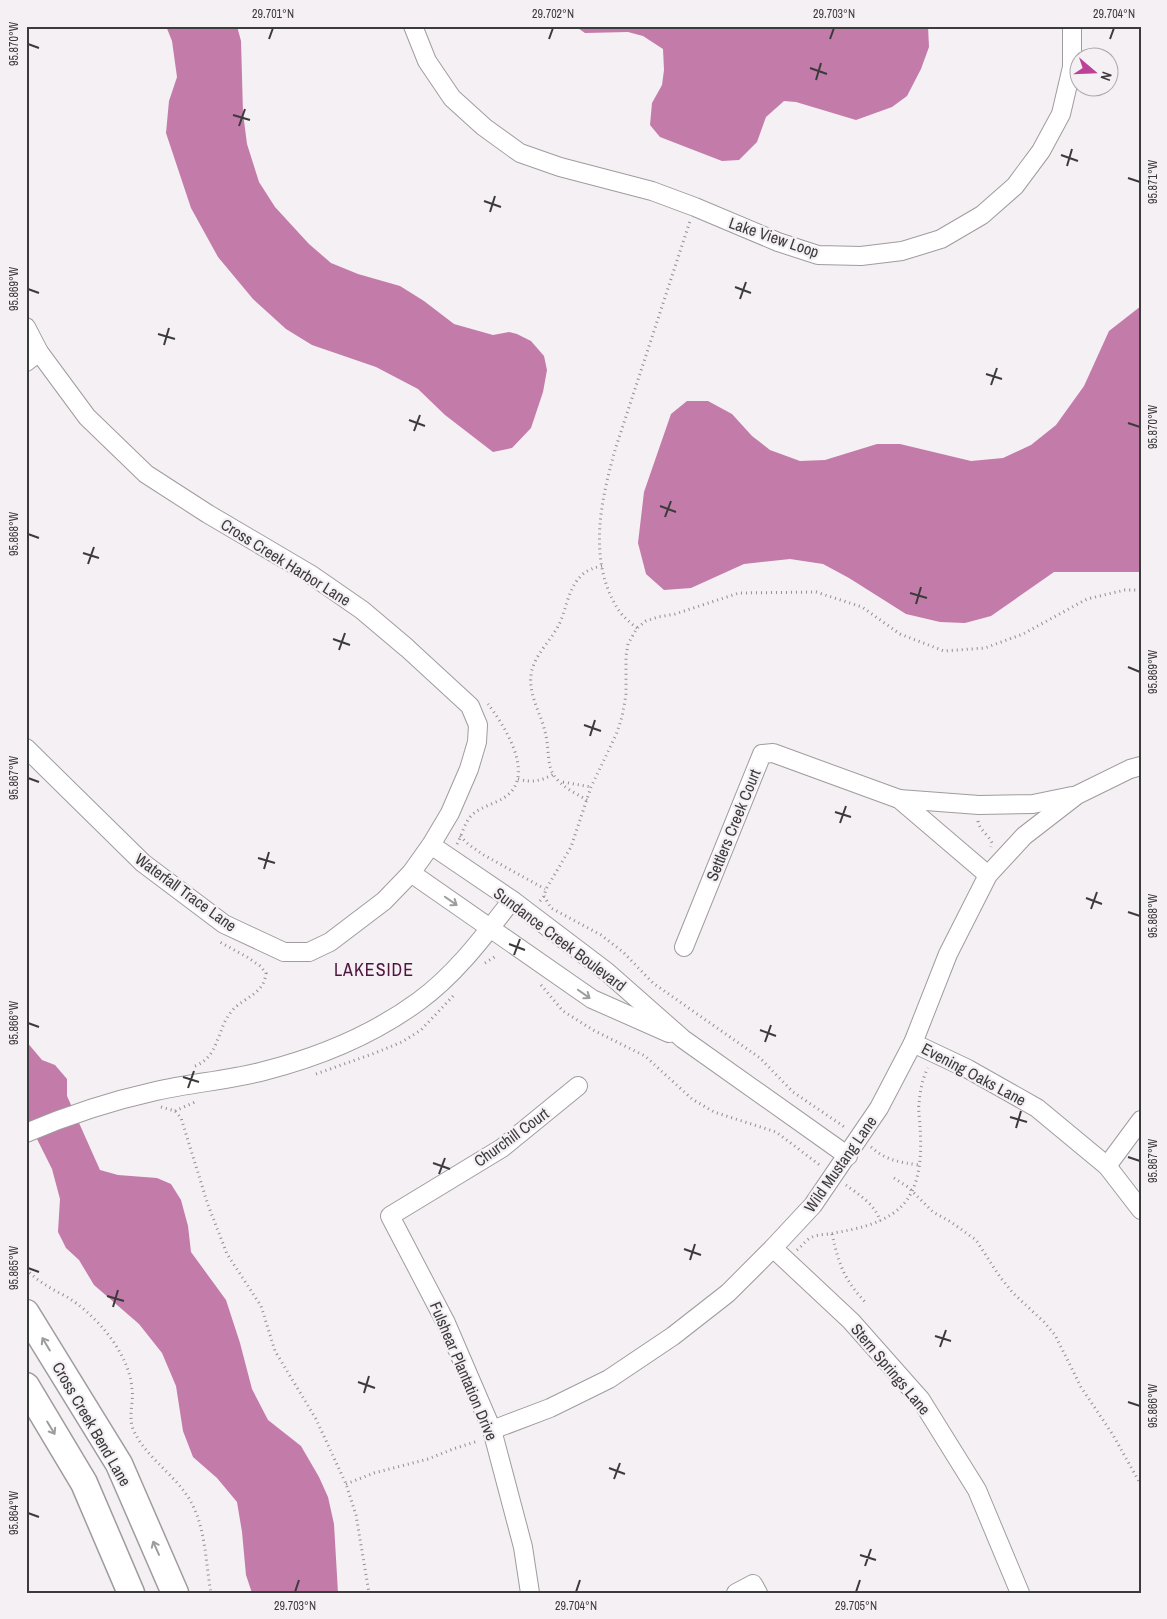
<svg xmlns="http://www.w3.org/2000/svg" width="1167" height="1619" font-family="'Archivo Narrow',sans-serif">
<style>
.water{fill:#c37ba9}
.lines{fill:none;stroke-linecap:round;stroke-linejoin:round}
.minor-casing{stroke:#a09c9e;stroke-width:20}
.secondary-casing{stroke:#a09c9e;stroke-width:29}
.path{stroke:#918f91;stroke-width:3;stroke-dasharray:1 4;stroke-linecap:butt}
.minor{stroke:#fff;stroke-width:18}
.secondary{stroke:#fff;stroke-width:26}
.oneway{stroke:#9e9d9e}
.ticks{fill:none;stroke:#3c3b3c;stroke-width:2}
.labels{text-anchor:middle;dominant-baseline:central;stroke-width:4.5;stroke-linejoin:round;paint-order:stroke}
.street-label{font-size:16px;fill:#3c3b3c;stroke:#f5f0f3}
.neighbourhood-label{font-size:18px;letter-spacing:1px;fill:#4f153e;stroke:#f5f0f3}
.neatline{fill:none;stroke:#3c3b3c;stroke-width:2}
.ticks-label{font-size:12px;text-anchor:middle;fill:#3c3b3c}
</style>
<rect width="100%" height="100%" fill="#f5f0f3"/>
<g class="water">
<path d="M166 26H237L241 41 243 113 247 144 259 182 275 207 309 244 331 263 358 274 400 286 424 301 454 324 493 335 509 332 517 334 531 341 544 356 547 370 543 392 531 428 512 448 493 452 445 415 418 389 376 367 312 345 286 329 253 299 218 257 191 208 166 133 169 101 177 77 172 41Z"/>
<path d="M575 26H928L929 47 921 69 907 96 892 107 856 120 796 102 784 101 766 117 757 142 739 160 722 161 660 137 650 125 652 103 662 85 664 70 663 49 643 36 628 32 585 33Z"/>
<path d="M1141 306V572H1054L991 616 965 623 940 622 906 614 849 578 823 564 790 559 744 564 691 588 664 590 646 574 638 543 644 492 671 414 687 401H708L732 414 752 436 770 450 800 461 825 460 877 444H900L971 461 1003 458 1031 445 1056 425 1084 386 1109 331Z"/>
<path d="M26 1041 42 1060 55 1065 67 1079V1096L100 1170 118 1175 157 1178 171 1184 181 1200 188 1226 191 1252 226 1300 240 1343 252 1389 268 1420 301 1446 319 1477 328 1497 334 1524 338 1593H252L246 1575 242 1532 237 1502 217 1478 193 1457 183 1431 176 1386 162 1353 139 1324 94 1285 79 1260 66 1248 58 1232 60 1199 52 1169 26 1117Z"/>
</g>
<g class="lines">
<defs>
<g id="minor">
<path d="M413 26 427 61 452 98 484 127 520 153 560 167 652 191 695 207 778 242 818 255 861 256 902 251 941 239 982 215 1015 186 1041 151 1061 114 1072 67V26"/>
<path d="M26 327 39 352 87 417 146 474 208 514 310 574 362 610 407 648 470 706 478 725 477 742 469 769 450 813 431 845 411 873 384 901 330 942 309 952H284L224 924 143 863 26 748"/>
<path d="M26 362 39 352"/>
<path d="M899 799 979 805 1033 804 1072 796"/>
<path d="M431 845 512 900 607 972 683 1039 848 1156"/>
<path d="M411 873 592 999 669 1033"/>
<path d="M684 947 762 754 773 753 899 799 988 875"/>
<path d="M913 1043 968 1069 1037 1108 1107 1166 1141 1210"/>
<path d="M26 1133C68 1115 111 1101 156 1091 192 1083 229 1080 264 1071 319 1057 374 1034 419 1001 456 974 484 936 512 900"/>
<path d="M1107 1166 1141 1120"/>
<path d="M773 1248 851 1321 921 1400 977 1490 1020 1593"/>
<path d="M492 1430 550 1408 609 1379 673 1336 728 1293 773 1248 813 1205 879 1108 913 1043 948 954 988 875 1024 836 1077 795 1130 769 1141 766"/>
<path d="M530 1593 523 1547 492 1430 446 1323 390 1216 502 1148 578 1086"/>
<path d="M736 1593 753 1584 758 1593"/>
</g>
<g id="secondary">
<path d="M26 1313 119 1464 175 1593"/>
<path d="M26 1386 84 1483 131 1593"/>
</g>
</defs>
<use href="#minor" class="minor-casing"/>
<use href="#secondary" class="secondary-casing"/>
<g class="path">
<path d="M637 628C629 622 621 615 616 606 588 558 601 500 615 450L690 221"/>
<path d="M518 779C532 783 541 781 554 774"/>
<path d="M563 782 591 787"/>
<path d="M587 800C575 793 560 786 553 774 547 763 549 749 546 736 542 714 526 693 532 670 537 651 554 638 561 620 570 596 572 571 602 566"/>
<path d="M978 821C980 831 988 834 992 843L991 847"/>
<path d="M460 836 468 844 482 854 545 889"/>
<path d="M457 844C462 835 464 824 471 816 481 805 500 804 511 792 532 768 503 724 488 704"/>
<path d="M544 896 551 908 601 935 623 952 653 983 760 1058 793 1092 846 1128"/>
<path d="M540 901 544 896 546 889 571 847 591 787 616 735 622 717 626 695V656L628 644 637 628 646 621 658 617 675 614 739 593 816 592 862 607 900 634 944 651 985 648 1023 634 1087 599 1125 590H1141"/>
<path d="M485 963 496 956"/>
<path d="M541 985 563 1011 593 1030 645 1056 692 1099 714 1112 776 1132 821 1166"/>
<path d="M195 1066C219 1057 217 1029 231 1012 243 997 264 995 266 973L260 966 247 957 218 941"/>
<path d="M316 1074 375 1053 402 1042 421 1030 455 994"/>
<path d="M161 1107 175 1111 181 1118 208 1205 227 1254 261 1306 275 1351 316 1419 346 1484 356 1515 369 1593"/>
<path d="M175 1111 195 1102"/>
<path d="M871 1147C887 1161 899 1162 919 1165"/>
<path d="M894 1178 908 1187 933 1212 951 1222 976 1240 1000 1277 1013 1293 1044 1322 1055 1335 1081 1387 1113 1435 1141 1485"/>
<path d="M846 1185C858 1194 876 1205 880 1221"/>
<path d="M832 1234C839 1265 844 1280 867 1304"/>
<path d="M797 1250C802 1246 806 1240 812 1237 818 1234 827 1235 834 1233 856 1229 877 1225 895 1212 921 1193 922 1156 920 1127 920 1120 918 1112 919 1104 920 1092 922 1079 928 1068"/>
<path d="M26 1269C38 1282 52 1289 67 1297 79 1304 92 1316 102 1327 116 1343 130 1366 132 1388 134 1402 128 1415 133 1429 144 1455 170 1471 186 1494 206 1522 205 1560 211 1593"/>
<path d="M346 1484 374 1473 428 1459 453 1449 478 1441"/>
</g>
<use href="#minor" class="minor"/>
<use href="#secondary" class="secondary"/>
</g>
<defs><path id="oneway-shaft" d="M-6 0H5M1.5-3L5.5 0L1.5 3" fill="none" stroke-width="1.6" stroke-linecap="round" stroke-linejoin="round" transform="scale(1.25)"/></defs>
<g class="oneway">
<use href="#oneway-shaft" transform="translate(451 901) rotate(35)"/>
<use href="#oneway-shaft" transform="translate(584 994) rotate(35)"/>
<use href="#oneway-shaft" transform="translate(46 1344) rotate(-121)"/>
<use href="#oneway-shaft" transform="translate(51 1428) rotate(59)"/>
<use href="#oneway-shaft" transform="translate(156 1548) rotate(-114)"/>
</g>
<path class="ticks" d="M269 39 273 28M549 39 553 28M830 39 834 28M1110 39 1114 28M28 44 39 48M810 68 827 74M816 80 821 63M233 115 250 120M239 126 245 109M1061 155 1078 161M1067 166 1072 149M1128 178 1140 182M484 201 501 207M490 212 495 196M735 287 751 293M28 289 39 293M740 299 746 282M158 334 175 339M164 345 169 328M986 374 1002 379M991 385 997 368M409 420 425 426M1128 423 1140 427M414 431 420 415M660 506 676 512M665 517 671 501M28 534 39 538M83 553 99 558M88 564 94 547M910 593 927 598M916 604 921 587M333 639 350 645M339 650 345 633M1128 667 1140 672M584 725 601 731M590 736 595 720M28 778 39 782M835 812 851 817M840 823 846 806M258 858 275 863M264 869 269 852M1086 898 1102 904M1091 909 1097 892M1128 912 1140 916M509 944 525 950M514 955 520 939M28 1023 39 1027M760 1030 776 1036M765 1042 771 1025M183 1077 199 1082M188 1088 194 1071M1010 1117 1027 1122M1016 1128 1021 1111M1128 1157 1140 1161M433 1163 450 1169M439 1174 445 1158M684 1249 701 1255M690 1260 695 1244M28 1268 39 1272M107 1296 124 1301M113 1307 118 1290M935 1336 951 1341M940 1347 946 1330M358 1382 375 1388M364 1393 369 1376M1128 1402 1140 1406M609 1468 625 1474M614 1479 620 1463M28 1513 39 1517M860 1555 876 1560M865 1566 871 1549M295 1592 299 1580M576 1592 580 1580M856 1592 860 1580"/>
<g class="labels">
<g class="street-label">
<text transform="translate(774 237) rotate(19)">Lake View Loop</text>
<text transform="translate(286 562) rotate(32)">Cross Creek Harbor Lane</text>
<text transform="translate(733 825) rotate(-68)">Settlers Creek Court</text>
<text transform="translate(186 892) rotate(36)">Waterfall Trace Lane</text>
<text transform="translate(560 939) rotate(37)">Sundance Creek Boulevard</text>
<text transform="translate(974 1074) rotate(28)">Evening Oaks Lane</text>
<text transform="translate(511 1137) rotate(-36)">Churchill Court</text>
<text transform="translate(840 1164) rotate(-55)">Wild Mustang Lane</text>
<text transform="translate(891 1369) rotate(50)">Stern Springs Lane</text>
<text transform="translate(464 1371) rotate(67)">Fulshear Plantation Drive</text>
<text transform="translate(92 1424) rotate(60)">Cross Creek Bend Lane</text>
</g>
<g class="neighbourhood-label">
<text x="374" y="969">LAKESIDE</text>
</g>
</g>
<rect width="1167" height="1619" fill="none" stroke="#f5f0f3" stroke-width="55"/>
<g transform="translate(1094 72) rotate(109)"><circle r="24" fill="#f5f0f3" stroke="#aba8aa"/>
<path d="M0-4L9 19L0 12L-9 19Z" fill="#bb4296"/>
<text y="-8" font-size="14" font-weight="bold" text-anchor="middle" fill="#3c3b3c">N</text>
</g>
<rect x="28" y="28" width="1112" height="1564" class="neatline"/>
<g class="ticks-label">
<text x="273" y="18">29.701°N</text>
<text x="553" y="18">29.702°N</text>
<text x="834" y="18">29.703°N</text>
<text x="1114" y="18">29.704°N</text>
<text transform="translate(14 44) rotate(-90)" y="4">95.870°W</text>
<text transform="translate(1153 182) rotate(-90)" y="4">95.871°W</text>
<text transform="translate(14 289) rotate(-90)" y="4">95.869°W</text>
<text transform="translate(1153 427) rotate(-90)" y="4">95.870°W</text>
<text transform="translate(14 534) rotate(-90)" y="4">95.868°W</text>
<text transform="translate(1153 672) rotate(-90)" y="4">95.869°W</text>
<text transform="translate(14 778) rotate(-90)" y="4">95.867°W</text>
<text transform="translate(1153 916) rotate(-90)" y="4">95.868°W</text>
<text transform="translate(14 1023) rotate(-90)" y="4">95.866°W</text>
<text transform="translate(1153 1161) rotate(-90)" y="4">95.867°W</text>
<text transform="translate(14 1268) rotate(-90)" y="4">95.865°W</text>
<text transform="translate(1153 1406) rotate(-90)" y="4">95.866°W</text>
<text transform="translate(14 1513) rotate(-90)" y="4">95.864°W</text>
<text x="295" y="1610">29.703°N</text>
<text x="576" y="1610">29.704°N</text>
<text x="856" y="1610">29.705°N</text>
</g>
</svg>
